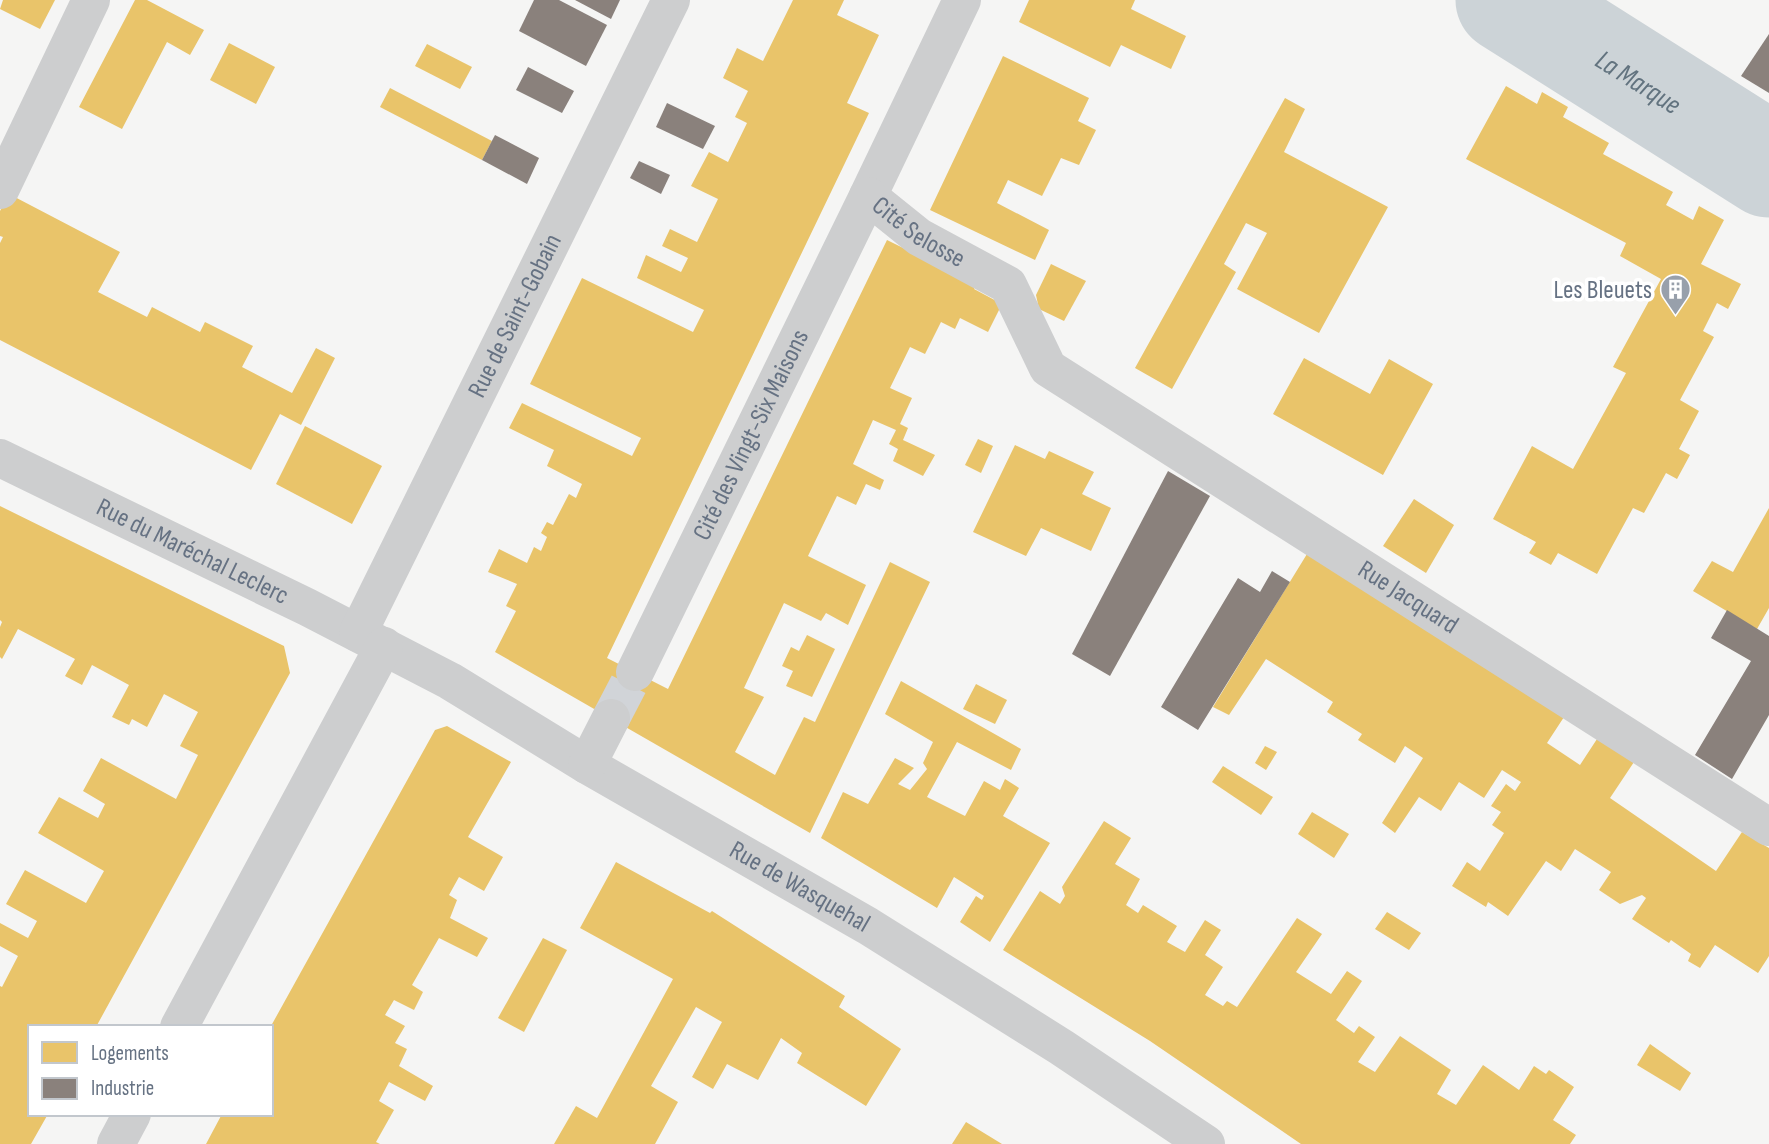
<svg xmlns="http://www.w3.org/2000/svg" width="1769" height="1144" font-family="'Sofia Sans Condensed',sans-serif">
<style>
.homes{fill:#e9c46a}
.industry{fill:#8a817c}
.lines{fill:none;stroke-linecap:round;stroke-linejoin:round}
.river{stroke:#ccd3d7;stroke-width:105}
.minor-tunnel{stroke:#d1d4d8;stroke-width:38;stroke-dasharray:38 19;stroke-linecap:butt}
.minor{stroke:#cdcecf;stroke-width:38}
.labels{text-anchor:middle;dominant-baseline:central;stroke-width:7;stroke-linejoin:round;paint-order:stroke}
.street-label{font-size:26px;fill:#667283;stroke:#fff}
.poi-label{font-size:26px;fill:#667283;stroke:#fff;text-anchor:end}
.water-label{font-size:28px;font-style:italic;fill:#62737f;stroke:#fff}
</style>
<rect width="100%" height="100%" fill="#f5f5f4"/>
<g class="homes">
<path d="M3 0H55L40 29 0 9Z"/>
<path d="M135 0H147L204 30 190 55 167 42 122 129 79 107Z"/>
<path d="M793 0H844L837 15 879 35 847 103 869 113 607 658 668 689 887 240 976 284 974 289 1002 304 988 332 960 318 955 329 941 322 925 354 910 347 890 388 912 398 900 424 908 428 903 440 935 455 923 476 893 461 898 449 889 444 896 430 873 420 853 464 884 480 880 490 866 484 856 505 837 496 808 556 866 585 848 625 826 613 821 621 784 603 744 688 764 697 735 752 775 775 804 717 815 722 890 562 930 582 810 833 495 652 516 611 506 606 517 584 488 572 499 549 527 563 534 547 541 551 547 537 541 533 547 522 553 525 569 494 576 498 582 484 547 466 554 450 509 428 522 403 632 456 641 438 530 384 582 278 693 332 704 310 637 278 646 255 681 272 688 258 662 246 670 229 697 242 718 199 691 186 709 152 728 162 747 123 735 117 748 91 723 78 737 48 763 61Z"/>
<path d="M1029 0H1135L1131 9 1186 36 1171 69 1121 45 1110 67 1019 22Z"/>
<path d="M229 43 275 67 256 104 210 80Z"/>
<path d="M427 44 472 67 460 89 415 66Z"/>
<path d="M1003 56 1089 98 1078 121 1096 130 1079 165 1061 158 1042 196 1008 180 997 203 1049 230 1035 260 930 210Z"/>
<path d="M1506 86 1537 104 1542 92 1568 107 1563 117 1609 143 1603 154 1673 192 1666 205 1693 220 1699 206 1724 220 1701 264 1741 284 1728 309 1717 303 1703 331 1714 337 1680 400 1699 411 1679 449 1690 455 1677 479 1666 473 1644 513 1633 508 1597 574 1558 553 1551 565 1529 553 1536 542 1493 519 1532 446 1573 469 1626 373 1613 367 1661 279 1620 256 1626 243 1466 159Z"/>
<path d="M390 88 492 141 482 160 380 107Z"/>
<path d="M1285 98 1305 109 1284 152 1388 207 1319 333 1237 289 1267 233 1246 223 1224 264 1236 272 1172 389 1135 368Z"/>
<path d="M9 194 120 252 98 292 147 317 152 307 200 332 205 322 253 346 242 367 292 393 316 348 335 358 301 425 280 414 251 470 0 340V243L3 237 0 236V211Z"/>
<path d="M1051 264 1086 281 1064 321 1039 309 1036 295Z"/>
<path d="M1304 358 1370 394 1389 359 1433 384 1383 475 1273 414Z"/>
<path d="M305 426 382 466 352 524 276 484Z"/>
<path d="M978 439 993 446 981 473 965 465Z"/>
<path d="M1015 445 1045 459 1049 451 1094 472 1082 494 1111 508 1091 551 1041 528 1026 556 973 532Z"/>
<path d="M1414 499 1454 525 1426 573 1383 546Z"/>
<path d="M0 506 284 646 290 673 96 1027H30V1114H48L31 1144H0V986L2 987 18 956 0 946V923L28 938 37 921 6 904 25 870 86 903 104 871 38 833 59 797 98 818 105 804 83 791 101 758 176 799 198 755 180 746 198 712 164 694 147 727 132 719 129 725 112 717 129 685 92 665 82 685 65 676 75 659 18 629 2 659 0 657V627L2 622 0 620Z"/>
<path d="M1769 508V608L1757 629 1693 591 1712 561 1733 572Z"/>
<path d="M1307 554 1564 717 1547 743 1580 765 1597 739 1634 762 1610 798 1716 871 1742 832 1769 848V956L1758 973 1715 945 1700 968 1688 961 1691 954 1671 940 1669 943 1632 919 1646 898 1642 895 1620 904 1599 890 1611 872 1575 849 1561 871 1546 861 1508 916 1488 902 1486 907 1452 886 1467 862 1480 871 1504 833 1492 825 1501 812 1491 806 1506 784 1515 791 1521 782 1502 770 1484 798 1459 782 1441 811 1419 797 1395 833 1382 823 1423 758 1405 746 1395 763 1358 740 1362 734 1327 712 1333 702 1266 659 1229 715 1213 707Z"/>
<path d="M807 635 835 649 812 697 786 686 793 671 782 666 791 647 799 651Z"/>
<path d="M901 681 1021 749 1011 770 957 742 927 797 965 816 984 781 1000 790 1005 779 1019 788 1003 816 1050 843 990 942 960 922 976 896 982 900 984 896 954 877 937 908 821 838 843 792 868 804 895 758 914 768 898 784 910 790 927 769 923 763 933 742 885 714Z"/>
<path d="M976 684 1007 700 995 724 963 709Z"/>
<path d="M447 726 511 762 468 837 503 857 484 891 459 877 449 895 457 900 450 918 488 938 477 957 439 938 412 985 423 992 414 1010 394 1000 385 1015 405 1026 395 1043 407 1049 399 1066 433 1086 425 1101 389 1082 379 1101 394 1110 376 1142 380 1144H206L222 1114H271V1026L435 730Z"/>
<path d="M1265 746 1277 752 1266 770 1255 763Z"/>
<path d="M1223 766 1273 797 1261 815 1212 782Z"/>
<path d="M1312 812 1349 834 1334 858 1298 834Z"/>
<path d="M1104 821 1131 838 1115 864 1140 879 1126 905 1138 913 1143 905 1177 926 1167 942 1185 952 1205 920 1221 930 1205 955 1223 967 1205 995 1223 1006 1227 1001 1237 1007 1297 918 1322 934 1296 972 1331 994 1347 971 1362 981 1336 1020 1354 1033 1359 1026 1375 1037 1358 1062 1375 1072 1400 1036 1451 1070 1437 1094 1456 1105 1483 1065 1519 1090 1534 1066 1546 1074 1549 1070 1574 1087 1553 1120 1576 1135 1570 1144H1301L1150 1041 1003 950 1040 891 1060 904 1065 896 1062 887Z"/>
<path d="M616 862 710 913 712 911 845 996 839 1007 901 1049 866 1106 797 1063 802 1053 781 1038 758 1080 727 1064 713 1089 692 1077 722 1022 696 1007 651 1086 678 1102 655 1144H554L576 1106 597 1118 673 979 580 928Z"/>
<path d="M1387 912 1421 933 1409 950 1375 929Z"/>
<path d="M543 938 567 950 524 1032 498 1018Z"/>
<path d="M1650 1044 1691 1073 1680 1091 1637 1065Z"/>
<path d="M966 1122 1002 1144H952Z"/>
</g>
<g class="industry">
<path d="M534 0H559L607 25 586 66 519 31Z"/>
<path d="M575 0H620L611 19Z"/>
<path d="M1769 34V93L1741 76Z"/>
<path d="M528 67 574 91 562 113 516 90Z"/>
<path d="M667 103 715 126 703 149 656 127Z"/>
<path d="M495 135 539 158 527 184 482 160Z"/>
<path d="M639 161 670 175 661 194 630 178Z"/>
<path d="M1168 471 1210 496 1110 676 1072 654Z"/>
<path d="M1272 571 1290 582 1198 730 1161 707 1238 578 1260 592Z"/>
<path d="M1727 610 1769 636V715L1732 779 1695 755 1751 661 1711 638Z"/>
</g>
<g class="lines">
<path class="river" id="s1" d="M1508 0 1769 165"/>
<path class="minor-tunnel" d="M611 718 635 672"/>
<g class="minor">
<path id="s2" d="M962 0 868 196 919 237 1008 285 1048 368 1769 827"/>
<path d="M0 190 91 0"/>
<path id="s3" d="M0 458 307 607 450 681 587 765 868 926 1061 1047 1206 1144"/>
<path id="s4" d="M358 633 671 0"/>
<path id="s5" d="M635 672 868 196"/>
<path d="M587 765 611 718"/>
<path d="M179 1027 384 646"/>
<path d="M116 1144 132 1114"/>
</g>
</g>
<defs>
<symbol id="building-pin" viewBox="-11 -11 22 30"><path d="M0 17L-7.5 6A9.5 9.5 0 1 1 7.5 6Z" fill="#98a0ab" stroke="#fff"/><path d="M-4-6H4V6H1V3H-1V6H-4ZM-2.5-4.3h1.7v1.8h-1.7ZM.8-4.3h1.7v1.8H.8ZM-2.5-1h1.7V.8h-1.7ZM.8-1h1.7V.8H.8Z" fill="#fff"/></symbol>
</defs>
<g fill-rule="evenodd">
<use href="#building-pin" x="1658" y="272" width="35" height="47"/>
</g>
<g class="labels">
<g class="street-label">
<text stroke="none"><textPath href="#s2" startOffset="280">Cité Selosse</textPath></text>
<text stroke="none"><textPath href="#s4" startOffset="354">Rue de Saint-Gobain</textPath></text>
<text stroke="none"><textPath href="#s5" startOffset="264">Cité des Vingt-Six Maisons</textPath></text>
<text stroke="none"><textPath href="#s3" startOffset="214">Rue du Maréchal Leclerc</textPath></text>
<text stroke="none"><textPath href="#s2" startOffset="903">Rue Jacquard</textPath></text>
<text stroke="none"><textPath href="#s3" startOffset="908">Rue de Wasquehal</textPath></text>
</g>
<g class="poi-label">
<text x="1652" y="290">Les Bleuets</text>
</g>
<g class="water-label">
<text stroke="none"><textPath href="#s1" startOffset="154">La Marque</textPath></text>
</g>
</g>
<rect x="28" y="1025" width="245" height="91" fill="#ffffff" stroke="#c2c7cd" stroke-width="2"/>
<rect x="42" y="1042" width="35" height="21" fill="#e9c46a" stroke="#c2c7cd" stroke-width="2"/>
<text x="91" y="1060" font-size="21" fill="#667283">Logements</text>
<rect x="42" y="1078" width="35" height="21" fill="#8a817c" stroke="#c2c7cd" stroke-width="2"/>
<text x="91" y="1095" font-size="21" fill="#667283">Industrie</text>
</svg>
